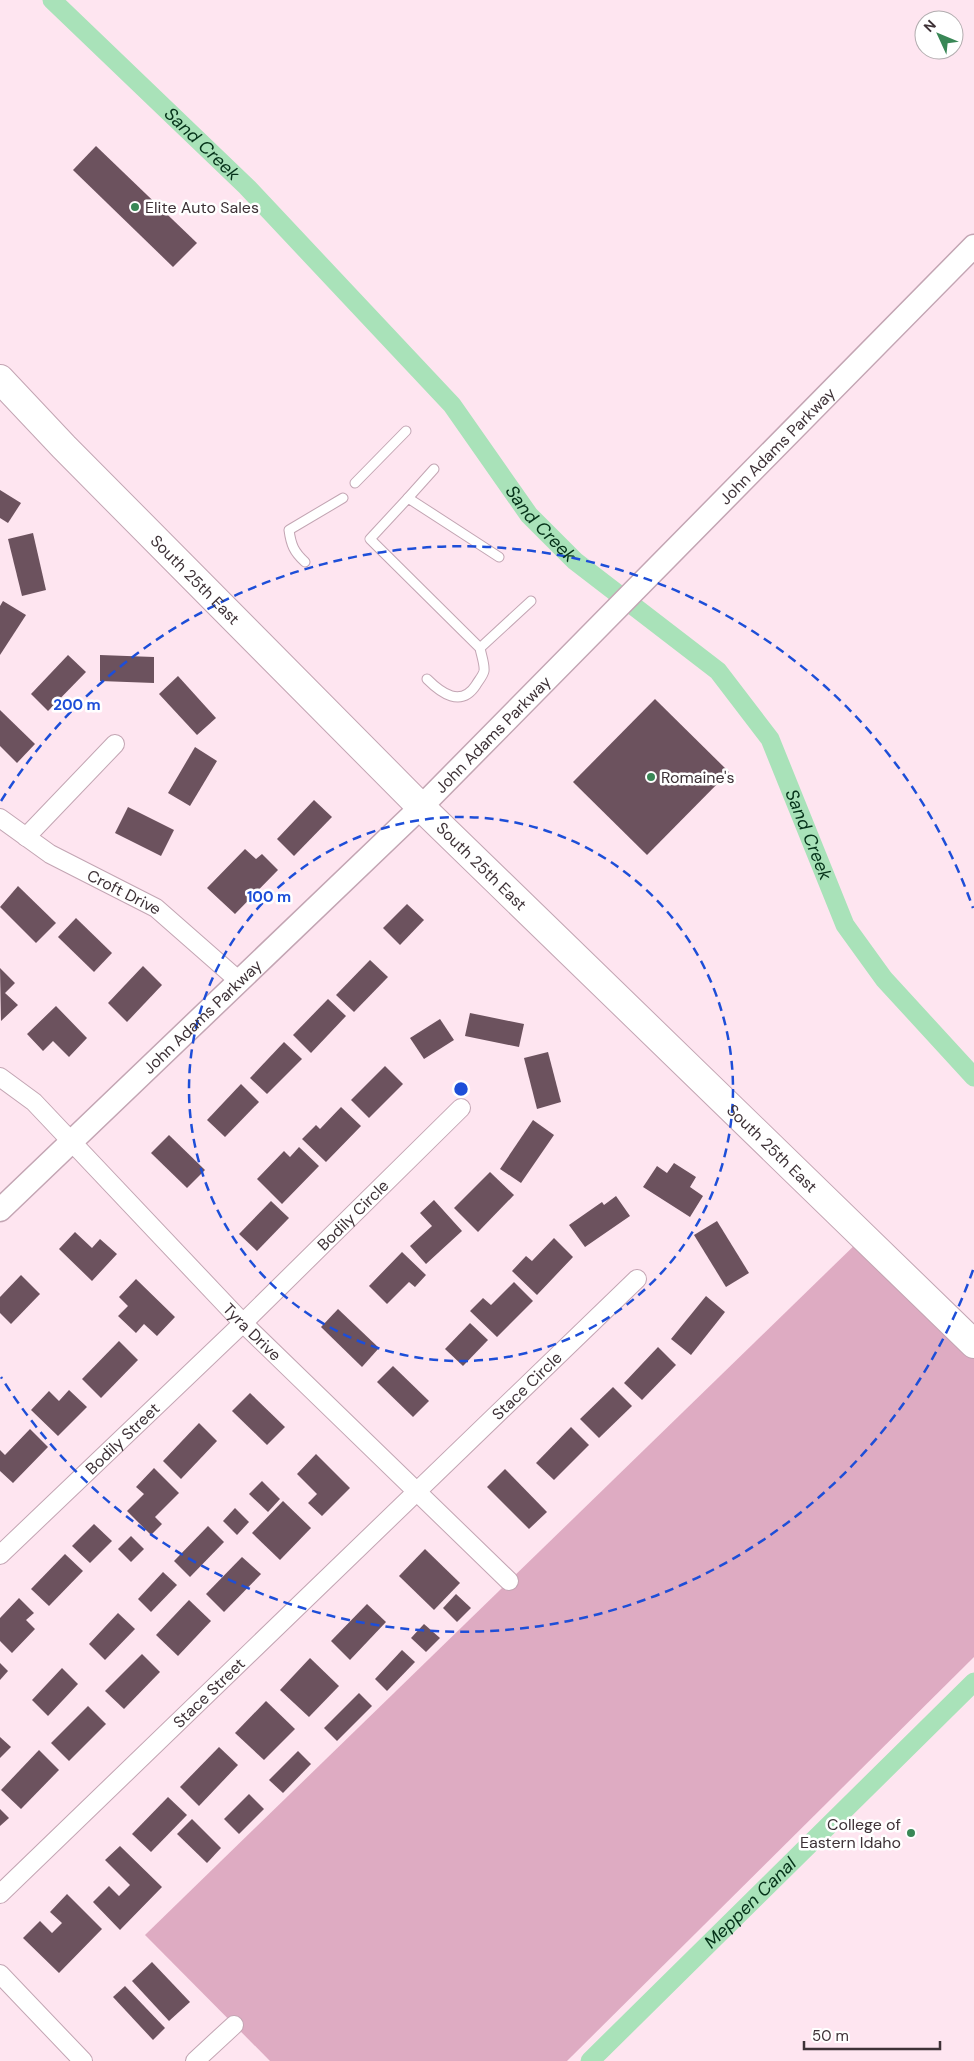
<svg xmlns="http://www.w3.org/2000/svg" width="974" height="2061" font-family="'DM Sans',sans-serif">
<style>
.green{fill:#deabc2}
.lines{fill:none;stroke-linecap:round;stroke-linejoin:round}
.canal{stroke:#a9e2b9;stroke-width:19}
.building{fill:#6c525e}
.service-casing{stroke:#c3a5b3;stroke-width:11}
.minor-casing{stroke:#c3a5b3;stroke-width:20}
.tertiary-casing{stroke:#c3a5b3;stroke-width:25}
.primary-casing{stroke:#c3a5b3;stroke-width:30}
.service{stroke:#fff;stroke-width:9}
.minor{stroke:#fff;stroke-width:18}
.tertiary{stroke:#fff;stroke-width:22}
.primary{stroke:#fff;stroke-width:28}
.ring{fill:none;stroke:#1d4ed8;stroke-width:2.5;stroke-dasharray:9 6}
.poi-dot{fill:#398756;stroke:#fff;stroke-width:2}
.labels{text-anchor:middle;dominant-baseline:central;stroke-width:5;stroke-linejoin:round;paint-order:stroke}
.poi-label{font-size:16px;fill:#3e3237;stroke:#fff;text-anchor:start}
.street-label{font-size:16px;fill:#3e3237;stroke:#fff}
.water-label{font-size:18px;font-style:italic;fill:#053219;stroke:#fff}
.centre{fill:#1d4ed8;stroke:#fff;stroke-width:2.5}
.ring-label{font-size:15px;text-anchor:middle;font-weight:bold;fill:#1d4ed8;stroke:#fff;stroke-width:5;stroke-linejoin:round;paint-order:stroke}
</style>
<rect width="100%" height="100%" fill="#fee5f0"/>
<path class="green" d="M863 1237 974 1344V1657L567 2061H270L145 1935Z"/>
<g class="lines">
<g class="canal">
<path id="s1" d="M52 0 247 187 452 405 529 515 575 561 718 671 770 739 845 925 884 979 974 1077"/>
<path id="s2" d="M590 2061 974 1682"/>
</g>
</g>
<g class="building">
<path d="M96 146 197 243 173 267 73 170Z"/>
<path d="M0 490 21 503 8 523 0 518Z"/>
<path d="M33 533 46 590 22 596 8 539Z"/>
<path d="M3 601 26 615 0 655V606Z"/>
<path d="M68 655 86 672 48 711 31 694Z"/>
<path d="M100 655 154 657V683L100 681Z"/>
<path d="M178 676 216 718 197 735 159 694Z"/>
<path d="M655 699 729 772 647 855 573 782Z"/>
<path d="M0 710 35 744 17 763 0 746Z"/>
<path d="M195 747 217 761 190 806 168 793Z"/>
<path d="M314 800 332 817 294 856 277 839Z"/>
<path d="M128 807 174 830 161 856 115 833Z"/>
<path d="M245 849 256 859 262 854 278 870 235 914 207 888Z"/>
<path d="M18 886 56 923 36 943 0 907Z"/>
<path d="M407 904 424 920 400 945 383 928Z"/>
<path d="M76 918 112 953 94 972 58 937Z"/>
<path d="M370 960 388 977 354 1012 336 995Z"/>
<path d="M143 966 162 985 127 1022 108 1003Z"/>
<path d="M0 968 15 983 5 993 18 1005 1 1021Z"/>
<path d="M328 999 346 1016 311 1053 293 1035Z"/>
<path d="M56 1006 87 1038 69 1057 53 1041 43 1051 27 1034Z"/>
<path d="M470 1013 524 1024 519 1047 465 1036Z"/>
<path d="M440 1019 454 1040 424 1059 410 1038Z"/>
<path d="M284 1042 302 1059 267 1094 250 1078Z"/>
<path d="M548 1052 561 1102 537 1109 524 1058Z"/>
<path d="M385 1066 403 1084 369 1118 351 1100Z"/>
<path d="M241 1084 259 1102 225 1137 207 1120Z"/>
<path d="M341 1107 361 1126 326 1162 302 1139 316 1125 320 1129Z"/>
<path d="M533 1120 554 1135 521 1183 500 1169Z"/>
<path d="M169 1135 205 1170 187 1188 151 1153Z"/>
<path d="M299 1147 319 1166 282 1204 257 1179 284 1151 290 1157Z"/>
<path d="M674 1163 696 1177 690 1187 703 1196 690 1217 643 1187 657 1166 667 1173Z"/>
<path d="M490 1172 514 1195 478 1232 454 1208Z"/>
<path d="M616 1196 630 1216 585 1247 569 1225 602 1202 604 1205Z"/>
<path d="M434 1200 462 1231 426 1264 410 1246 432 1226 420 1213Z"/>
<path d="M271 1201 289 1218 257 1251 239 1234Z"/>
<path d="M717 1221 749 1273 726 1287 694 1235Z"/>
<path d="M75 1232 92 1248 100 1239 117 1254 92 1281 59 1249Z"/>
<path d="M554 1238 573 1257 537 1295 512 1271 526 1256 532 1261Z"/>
<path d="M402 1252 426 1275 415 1287 409 1282 387 1304 369 1286Z"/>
<path d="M21 1275 40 1294 11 1324 0 1313V1297Z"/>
<path d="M136 1279 175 1317 157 1336 144 1324 136 1333 118 1316 128 1306 119 1297Z"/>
<path d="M514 1282 533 1301 497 1337 470 1311 483 1298 491 1305Z"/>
<path d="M706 1296 725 1312 691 1355 671 1339Z"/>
<path d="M338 1309 379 1348 362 1367 321 1327Z"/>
<path d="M470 1323 488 1340 463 1366 445 1349Z"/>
<path d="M119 1341 138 1360 101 1398 82 1379Z"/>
<path d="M658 1347 676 1365 642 1400 624 1383Z"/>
<path d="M393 1366 429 1401 413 1417 377 1382Z"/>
<path d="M613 1387 632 1406 599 1438 580 1419Z"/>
<path d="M69 1390 87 1407 58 1436 31 1410 49 1391 59 1401Z"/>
<path d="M250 1393 285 1427 267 1445 232 1411Z"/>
<path d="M199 1423 217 1441 181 1479 163 1461Z"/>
<path d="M571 1427 589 1445 554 1480 536 1463Z"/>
<path d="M30 1429 48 1447 13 1483 0 1471V1450L5 1455Z"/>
<path d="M316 1454 350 1488 322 1516 308 1503 317 1494 297 1474Z"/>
<path d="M154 1468 179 1493 155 1517 162 1524 151 1535 127 1511 144 1494 136 1487Z"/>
<path d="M505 1469 547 1512 529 1529 487 1487Z"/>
<path d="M262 1481 280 1499 268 1512 249 1494Z"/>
<path d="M283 1501 311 1528 280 1560 252 1533Z"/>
<path d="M235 1508 249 1522 237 1535 223 1521Z"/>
<path d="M94 1524 112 1541 90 1563 72 1546Z"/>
<path d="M208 1526 224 1542 190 1577 174 1561Z"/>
<path d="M131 1536 144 1549 131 1562 118 1549Z"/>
<path d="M425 1549 460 1583 434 1610 399 1576Z"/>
<path d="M65 1554 83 1571 49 1606 31 1589Z"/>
<path d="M242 1557 261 1574 224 1612 206 1594Z"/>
<path d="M163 1572 177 1585 151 1612 138 1599Z"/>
<path d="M456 1594 471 1608 457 1622 443 1608Z"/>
<path d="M19 1598 34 1613 26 1620 35 1629 12 1653 0 1641V1618Z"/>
<path d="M189 1600 211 1621 178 1656 156 1635Z"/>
<path d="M367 1604 386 1622 350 1660 331 1641Z"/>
<path d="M118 1613 135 1629 105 1660 89 1644Z"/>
<path d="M424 1624 440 1638 426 1652 411 1638Z"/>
<path d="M402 1650 415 1662 387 1691 375 1679Z"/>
<path d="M142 1654 160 1672 124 1709 105 1691Z"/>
<path d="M310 1658 339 1686 309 1717 280 1690Z"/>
<path d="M0 1663 8 1671 0 1680Z"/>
<path d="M62 1668 78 1684 48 1716 32 1700Z"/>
<path d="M359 1693 372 1706 337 1741 324 1728Z"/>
<path d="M266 1701 295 1729 264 1760 235 1733Z"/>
<path d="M88 1706 106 1724 69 1761 51 1743Z"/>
<path d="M0 1737 11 1747 0 1758Z"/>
<path d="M219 1747 238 1765 199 1806 180 1787Z"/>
<path d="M39 1750 59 1770 21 1809 1 1790Z"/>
<path d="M298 1751 311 1764 283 1793 269 1780Z"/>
<path d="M249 1794 264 1809 239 1834 224 1819Z"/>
<path d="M168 1797 187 1815 151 1852 132 1834Z"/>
<path d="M0 1809 9 1818 0 1826Z"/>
<path d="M192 1819 221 1848 207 1863 177 1834Z"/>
<path d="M120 1846 162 1887 120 1930 93 1902 109 1886 119 1896 130 1885 105 1860Z"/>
<path d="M67 1894 102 1929 59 1973 23 1938 40 1921 52 1933 62 1923 50 1912Z"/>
<path d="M152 1962 190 2002 169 2021 132 1981Z"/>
<path d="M125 1986 165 2028 153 2040 113 1997Z"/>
</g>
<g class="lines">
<defs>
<g id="service">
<path d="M355 483 406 431"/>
<path d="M408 498 434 469"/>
<path d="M305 562C294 552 291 545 289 530L343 498"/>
<path d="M480 648 531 601"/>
<path d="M427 679C441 693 461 708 476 685 478 681 483 676 484 671 485 665 481 654 480 648L370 539 408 498 499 557"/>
</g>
<g id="minor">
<path id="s3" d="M0 818 50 854 156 908 238 980"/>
<path d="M26 837 115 744"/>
<path id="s4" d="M0 1077 34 1102 243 1323 509 1581"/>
<path id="s5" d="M0 1555 243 1323 461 1108"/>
<path id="s6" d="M0 1894 637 1279"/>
<path d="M0 1974 83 2061"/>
<path d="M195 2061 234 2025"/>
</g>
<g id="tertiary">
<path id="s7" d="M0 1210 421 807 974 246"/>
</g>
<g id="primary">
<path id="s8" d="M0 379 64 447 421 807 974 1344"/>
</g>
</defs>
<use href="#service" class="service-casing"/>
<use href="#minor" class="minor-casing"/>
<use href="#tertiary" class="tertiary-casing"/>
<use href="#primary" class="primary-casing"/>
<use href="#service" class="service"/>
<use href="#minor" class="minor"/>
<use href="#tertiary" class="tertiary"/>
<use href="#primary" class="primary"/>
</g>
<g class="ring">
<circle cx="461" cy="1089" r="272"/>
<path d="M973 1270A543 543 0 0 1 1 1377M1 801A543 543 0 0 1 973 908"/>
</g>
<g class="poi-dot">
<circle cx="135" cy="207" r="5"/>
<circle cx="651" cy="777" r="5"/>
<circle cx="911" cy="1833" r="5"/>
</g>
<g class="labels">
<g class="poi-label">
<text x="145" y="207">Elite Auto Sales</text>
<text x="661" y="777">Romaine's</text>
<text x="901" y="1824" text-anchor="end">College of<tspan x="901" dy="18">Eastern Idaho</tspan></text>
</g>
<g class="street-label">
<text stroke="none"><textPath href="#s7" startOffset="1090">John Adams Parkway</textPath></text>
<text stroke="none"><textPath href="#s8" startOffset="280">South 25th East</textPath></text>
<text stroke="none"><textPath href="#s7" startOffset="685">John Adams Parkway</textPath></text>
<text stroke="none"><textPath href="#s8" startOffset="685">South 25th East</textPath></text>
<text stroke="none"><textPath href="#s3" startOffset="145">Croft Drive</textPath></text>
<text stroke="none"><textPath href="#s7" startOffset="280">John Adams Parkway</textPath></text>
<text stroke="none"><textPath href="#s8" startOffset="1090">South 25th East</textPath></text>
<text stroke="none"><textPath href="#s5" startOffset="490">Bodily Circle</textPath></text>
<text stroke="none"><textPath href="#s4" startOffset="359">Tyra Drive</textPath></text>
<text stroke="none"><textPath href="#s6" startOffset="732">Stace Circle</textPath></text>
<text stroke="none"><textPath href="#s5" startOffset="169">Bodily Street</textPath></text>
<text stroke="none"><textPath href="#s6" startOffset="290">Stace Street</textPath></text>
</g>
<g class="water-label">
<text stroke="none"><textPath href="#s1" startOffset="208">Sand Creek</textPath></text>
<text stroke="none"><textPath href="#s1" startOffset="718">Sand Creek</textPath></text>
<text stroke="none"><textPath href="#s1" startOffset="1138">Sand Creek</textPath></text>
<text stroke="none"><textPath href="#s2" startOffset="225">Meppen Canal</textPath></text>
</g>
</g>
<circle cx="461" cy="1089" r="8" class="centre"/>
<g class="ring-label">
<text x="77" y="710">200 m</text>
<text x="269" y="902">100 m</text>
</g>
<g transform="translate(939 35) rotate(314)"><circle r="24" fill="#ffffff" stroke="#b2adaf"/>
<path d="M0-4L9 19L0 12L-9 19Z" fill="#398756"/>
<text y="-8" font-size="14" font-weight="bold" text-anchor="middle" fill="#3e3237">N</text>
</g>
<path d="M804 2041v8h136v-8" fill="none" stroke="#3e3237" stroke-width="2.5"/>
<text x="812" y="2041" font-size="15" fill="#3e3237" stroke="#ffffff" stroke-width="4" paint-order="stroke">50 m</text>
</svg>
